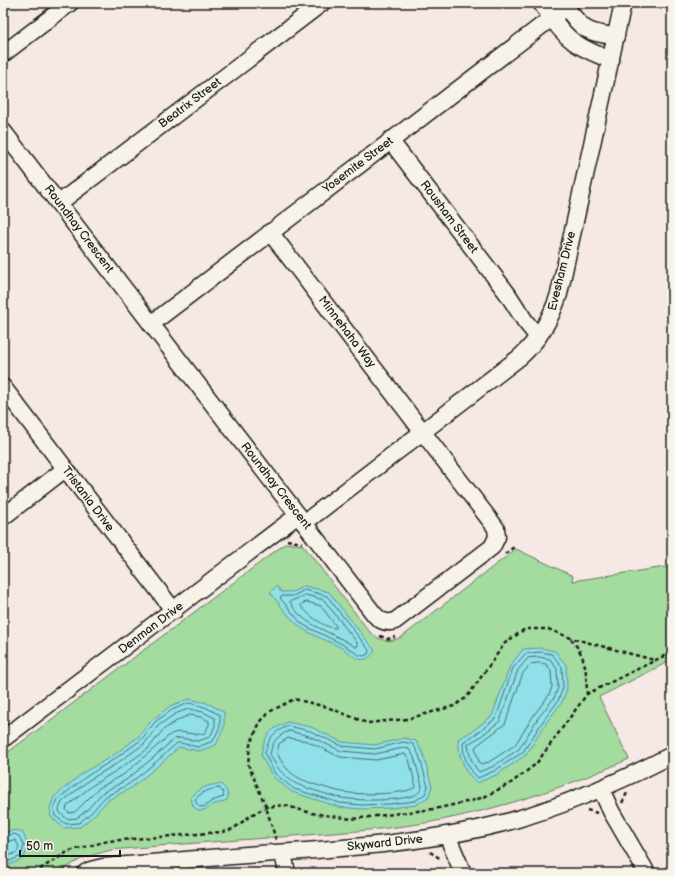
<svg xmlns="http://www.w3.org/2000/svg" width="675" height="876" font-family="'Balsamiq Sans',sans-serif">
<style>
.green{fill:#a4db9f;stroke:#607c5e}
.water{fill:#8fe0e8;stroke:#619296}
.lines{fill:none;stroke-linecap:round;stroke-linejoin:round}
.shore{stroke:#4a6a6e;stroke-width:1}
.minor-casing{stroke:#1c1c1c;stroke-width:19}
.path{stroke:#1c1c1c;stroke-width:2.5;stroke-dasharray:4 3;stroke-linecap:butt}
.minor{stroke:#f7f3e8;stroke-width:16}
.labels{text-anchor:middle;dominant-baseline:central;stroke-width:3;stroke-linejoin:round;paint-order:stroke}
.street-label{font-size:12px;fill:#1c1c1c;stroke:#f7f3e8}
</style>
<rect width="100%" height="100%" fill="#f6e8e4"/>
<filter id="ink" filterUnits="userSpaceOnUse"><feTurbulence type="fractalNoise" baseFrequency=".025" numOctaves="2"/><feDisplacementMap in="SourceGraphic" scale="8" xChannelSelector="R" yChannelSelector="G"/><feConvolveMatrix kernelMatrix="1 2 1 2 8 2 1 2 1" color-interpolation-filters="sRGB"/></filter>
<g filter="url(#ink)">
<g class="green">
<path d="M567 25 597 42 596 48 582 41Z"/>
<path d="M286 543 303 545 369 631C379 641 390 644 403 636L516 549 573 576 572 581 672 566V660L599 697 629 759C564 788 500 809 431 822 390 829 348 832 307 835 242 840 176 844 111 850L100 853 81 859 58 873H3V756Z"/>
</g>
<g class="water">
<path d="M277 586 281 592H292L305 586 329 592 375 651C362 668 355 656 342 648 331 642 319 638 308 632 292 623 281 606 270 592Z"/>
<path d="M540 648 555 651 566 665 567 689 562 702 546 723 526 755 496 775 477 783 466 771 460 755 458 739 474 730 492 716 510 666 523 649Z"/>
<path d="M188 699 207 703 224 712V727L216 745 199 751 179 747 159 765 131 788 108 800 93 816 80 827 64 828 51 817 50 808 54 797 84 772 111 757 138 737 152 720 170 706Z"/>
<path d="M287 722 311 727 342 742 375 745 404 738 416 741 423 753 432 787 428 797 416 805 390 808 361 809 339 807 292 792 272 776 261 755C266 733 267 732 287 722Z"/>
<path d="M220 784C226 787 228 792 228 799 223 802 220 803 215 804 209 806 207 810 199 811L193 806 191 797C201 788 206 785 220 784Z"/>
<path d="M15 830 23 833 28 846 24 858 3 868V833Z"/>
</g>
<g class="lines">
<g class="shore">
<path d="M305 590 327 596 369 650 368 654 364 656 359 655 342 644 309 628 301 623 280 598 282 596H293Z"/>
<path d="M306 595 324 600 358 644 357 647H355C334 632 303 627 290 602Z"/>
<path d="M307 602 321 606 336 626V628C326 629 307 614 301 606L302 604Z"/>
<path d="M540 652 552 654 562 667 563 688 558 701 543 721 523 752 494 771 478 778C467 767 463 757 463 742L476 734 496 718 513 668 525 654Z"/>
<path d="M539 657 550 659 557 669 558 688 554 698 538 718 519 749 492 767 479 772C472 764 469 755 468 744L480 737 500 721 518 670 528 658Z"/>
<path d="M539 663 546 664 551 671 552 687 549 695 534 715 515 745 489 762 481 764 479 762 475 747 505 724 523 673 531 664Z"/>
<path d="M189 703 205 707 220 715V727L213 741 198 747 180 743H177L156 762 129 784 105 797 91 813 79 823 66 824 55 816 54 809 58 799 87 776 113 760 141 740 155 722 172 710Z"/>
<path d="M189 709 203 712 215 718V726L210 737 198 741 180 738 174 739 153 758 126 780 102 793 87 810 77 818 67 819 60 813 59 809 62 802 89 780 116 764 144 744 158 726 175 714Z"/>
<path d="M190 715 201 717 209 721V725L205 733C193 737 183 729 171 734L123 775 99 788 75 812 69 813 66 810 67 806 93 785 119 769 148 749 163 730 178 720Z"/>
<path d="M288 726 310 731 342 746 375 749 403 742 413 744 419 755 428 787 425 794 415 801 390 804 361 805 340 803 294 789 275 774 265 754C269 737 272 733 288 726Z"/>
<path d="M289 731 309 736 341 751 375 754 403 748 409 749 414 757 422 786C421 791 417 795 412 796 395 801 360 801 342 798 334 797 302 787 295 783 282 775 276 767 270 754 273 741 277 736 289 731Z"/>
<path d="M289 738 307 741 340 757 376 760 405 754 409 759 416 787C405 795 357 795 343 792 334 791 306 782 299 778 288 772 282 764 277 753L279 744Z"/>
<path d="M219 788C222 790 225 794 223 797L212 801 205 806 200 807 197 804 195 799C202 792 209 789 219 788Z"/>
<path d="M3 837 14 834 19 836 24 846 21 856 3 864"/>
<path d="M3 842 15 840 19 846 17 852 3 859"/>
</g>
<defs>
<g id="minor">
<path d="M541 3C551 16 560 32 574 42 585 50 598 55 611 60"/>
<path d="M563 3C582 28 583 33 616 36"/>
<path d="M3 54 70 3"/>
<path d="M3 131 374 614C380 621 386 624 395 621L492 547 497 537 496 528 270 232"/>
<path d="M390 140 507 293 525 321 538 337"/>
<path d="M59 203 322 3"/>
<path d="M151 324 566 7"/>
<path d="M3 387 174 611"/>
<path d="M3 517 65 469"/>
<path d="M304 523 520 357C540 339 551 319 559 294L623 3"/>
<path d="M3 739 298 515"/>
<path d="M601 789 611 811 647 873"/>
<path d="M447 835 463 873"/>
<path d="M283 853 287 873"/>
<path d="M85 873 91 870 103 867C160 862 217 857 274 853 353 848 431 842 507 822 565 806 619 782 672 755"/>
</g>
</defs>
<use href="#minor" class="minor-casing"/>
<g class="path">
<path d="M287 540 302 543"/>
<path d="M505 554 514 547"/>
<path d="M380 636 388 639 395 637"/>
<path d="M571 639C587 658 586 670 587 694"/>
<path d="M622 803 627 793"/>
<path d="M587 810 597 813"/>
<path d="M276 840 266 807 248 764 250 745 260 722 271 711 294 699 327 707 367 723 407 719 454 706 467 697 505 643 525 629H548L571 638 654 660"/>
<path d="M430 852 441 859"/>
<path d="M34 873 69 851 108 841 222 832 233 829 250 816 266 807 284 805 311 813 352 819 434 809 471 801 484 797 511 783 536 764 587 694 672 652"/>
</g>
<use href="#minor" class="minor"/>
</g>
</g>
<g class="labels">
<g class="street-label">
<text transform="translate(190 103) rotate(-37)">Beatrix Street</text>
<text transform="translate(358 165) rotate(-37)">Yosemite Street</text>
<text transform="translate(449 217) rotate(53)">Rousham Street</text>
<text transform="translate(79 229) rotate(53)">Roundhay Crescent</text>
<text transform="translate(562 271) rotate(-76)">Evesham Drive</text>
<text transform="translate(347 332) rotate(53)">Minnehaha Way</text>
<text transform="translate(276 486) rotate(52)">Roundhay Crescent</text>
<text transform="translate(88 499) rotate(53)">Tristania Drive</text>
<text transform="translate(151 628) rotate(-37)">Denman Drive</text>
<text transform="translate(385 843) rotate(-6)">Skyward Drive</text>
</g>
</g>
<rect width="675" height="876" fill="none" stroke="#f7f3e8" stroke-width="16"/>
<rect x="8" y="8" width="659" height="860" fill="none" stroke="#1c1c1c" stroke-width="1.5" filter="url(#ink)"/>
<path d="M20 850v6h100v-6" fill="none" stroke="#1c1c1c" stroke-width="2"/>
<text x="26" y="850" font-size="12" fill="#1c1c1c" stroke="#f7f3e8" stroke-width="3" paint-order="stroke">50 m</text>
</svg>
